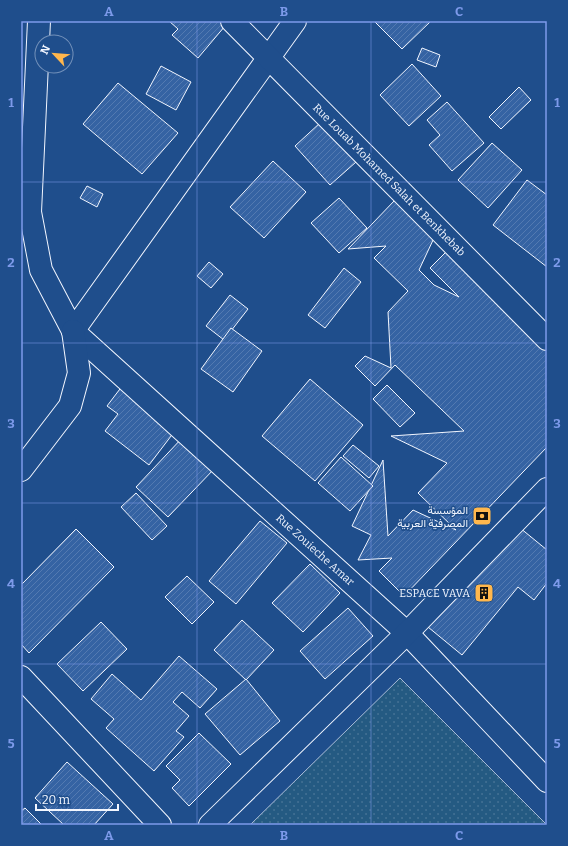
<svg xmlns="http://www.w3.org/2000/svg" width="568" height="846" font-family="Bitter,Vazirmatn,serif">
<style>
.garden{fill:url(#garden-dots);stroke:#a8bbd7}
.building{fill:url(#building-hatch);stroke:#f2f6ff}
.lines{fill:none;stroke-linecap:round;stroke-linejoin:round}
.minor-casing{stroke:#f2f6ff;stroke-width:24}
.secondary-casing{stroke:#f2f6ff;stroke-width:24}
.minor{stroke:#1f4e8c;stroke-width:22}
.secondary{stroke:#1f4e8c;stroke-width:22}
.grid{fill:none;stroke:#7d9aea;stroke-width:1;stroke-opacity:0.55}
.labels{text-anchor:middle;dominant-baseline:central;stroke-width:3;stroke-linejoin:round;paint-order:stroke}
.street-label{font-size:11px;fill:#f2f6ff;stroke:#1f4e8c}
.poi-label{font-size:11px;fill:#f2f6ff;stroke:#1f4e8c;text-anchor:end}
.neatline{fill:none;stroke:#7d9aea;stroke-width:1.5}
.grid-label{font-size:13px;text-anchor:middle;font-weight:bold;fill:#7d9aea}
</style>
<defs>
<pattern id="garden-dots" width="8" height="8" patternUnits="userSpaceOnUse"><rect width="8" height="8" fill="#245a82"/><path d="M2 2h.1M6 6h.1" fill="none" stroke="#447295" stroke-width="1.8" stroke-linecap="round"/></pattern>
<pattern id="building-hatch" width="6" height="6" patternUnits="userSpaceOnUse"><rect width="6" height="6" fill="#3563a3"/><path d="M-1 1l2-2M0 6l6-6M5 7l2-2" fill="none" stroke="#537ab1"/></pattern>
</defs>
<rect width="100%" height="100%" fill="#1f4e8c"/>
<path class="garden" d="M400 678 547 825H250Z"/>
<g class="building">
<path d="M169 21H220L225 26 198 58 172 35 178 29Z"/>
<path d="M374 21H431L402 49Z"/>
<path d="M422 48 440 55 436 67 417 60Z"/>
<path d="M412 64 441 96 409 126 380 95Z"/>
<path d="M161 66 191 82 176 110 146 94Z"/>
<path d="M118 83 178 133 142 174 83 124Z"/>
<path d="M519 87 531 100 501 129 489 117Z"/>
<path d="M447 102 484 143 452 171 429 145 440 135 427 120Z"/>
<path d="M321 122 356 162 330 185 295 146Z"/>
<path d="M492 143 522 170 488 208 458 180Z"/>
<path d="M273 161 306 192 264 238 230 207Z"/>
<path d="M527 180 547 195V267L493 225Z"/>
<path d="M87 186 103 194 97 207 80 198Z"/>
<path d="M339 198 367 228 339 253 311 223Z"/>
<path d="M395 200 434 238 419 270 434 285 459 297 430 268 448 250 547 346V447L404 596 379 571 392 558 358 560 371 535 352 526 383 460 388 536 413 510 456 530 418 493 447 463 391 436 464 431 395 365 375 386 355 366 365 356 391 368 388 312 408 291 374 258 386 246 348 249Z"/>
<path d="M209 262 223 274 211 288 197 276Z"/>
<path d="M344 268 361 282 325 328 308 315Z"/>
<path d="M230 295 248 309 224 340 206 326Z"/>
<path d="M231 328 262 351 233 392 201 369Z"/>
<path d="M129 377 184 419 149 465 105 431 118 414 107 406Z"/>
<path d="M310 379 363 425 315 481 262 436Z"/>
<path d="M387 385 415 413 400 427 373 399Z"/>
<path d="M183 437 215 468 168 517 136 487Z"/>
<path d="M353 445 379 466 369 478 343 456Z"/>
<path d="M341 457 373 486 350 511 318 483Z"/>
<path d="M136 493 167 526 152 540 121 507Z"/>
<path d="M260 521 287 543 236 604 209 581Z"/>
<path d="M514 523 547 550V583L534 600 518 587 462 655 428 627Z"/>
<path d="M76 529 114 567 29 653 21 644V585Z"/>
<path d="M310 564 340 593 303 632 272 603Z"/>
<path d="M187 576 214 602 192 624 165 597Z"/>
<path d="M348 608 373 636 325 679 300 651Z"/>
<path d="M242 620 274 650 246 680 214 650Z"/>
<path d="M101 622 127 649 83 691 57 664Z"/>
<path d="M179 656 217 689 200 708 182 692 173 702 189 716 176 731 184 737 154 771 106 728 114 719 91 699 112 674 141 700Z"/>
<path d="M246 679 280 721 240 755 205 714Z"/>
<path d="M199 733 231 764 189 806 172 788 180 780 166 766Z"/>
<path d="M67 762 113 804 94 825H64L35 798Z"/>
<path d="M25 808 42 825H21V811Z"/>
</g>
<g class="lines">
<defs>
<g id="minor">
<path d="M39 21 30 212 41 270 73 331 295 21"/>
<path d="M232 21 547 339"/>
<path d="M73 331 407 633 547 781"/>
<path d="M21 470 70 406 79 373 73 331"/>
<path d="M210 825 407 633 547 489"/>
</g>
<path id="secondary" d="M21 677 160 825"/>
</defs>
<use href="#minor" class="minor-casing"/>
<use href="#secondary" class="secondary-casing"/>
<use href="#minor" class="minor"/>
<use href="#secondary" class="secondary"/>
</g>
<path class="grid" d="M197 21V825M371 21V825M21 182H547M21 343H547M21 503H547M21 664H547"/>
<defs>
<symbol id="bank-square" viewBox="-11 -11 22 22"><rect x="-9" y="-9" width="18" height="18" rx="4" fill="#ffb74d" stroke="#1f4e8c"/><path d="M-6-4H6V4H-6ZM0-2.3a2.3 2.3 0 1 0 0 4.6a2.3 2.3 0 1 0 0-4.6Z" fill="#111"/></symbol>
<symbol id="building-square" viewBox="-11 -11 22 22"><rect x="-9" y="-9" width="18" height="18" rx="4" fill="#ffb74d" stroke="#1f4e8c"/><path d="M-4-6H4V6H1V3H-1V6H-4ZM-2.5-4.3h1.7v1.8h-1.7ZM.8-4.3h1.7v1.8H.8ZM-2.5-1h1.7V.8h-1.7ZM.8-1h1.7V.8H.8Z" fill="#111"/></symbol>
</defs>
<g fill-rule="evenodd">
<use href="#bank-square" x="471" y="505" width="22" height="22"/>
<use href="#building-square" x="473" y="582" width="22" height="22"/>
</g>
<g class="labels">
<g class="street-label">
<text transform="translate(389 180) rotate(45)">Rue Louab Mohamed Salah et Benkhebab</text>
<text transform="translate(315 550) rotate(42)">Rue Zouieche Amar</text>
</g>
<g class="poi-label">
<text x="468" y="510">المؤسسة<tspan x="468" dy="13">المصرفية العربية</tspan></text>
<text x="470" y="593">ESPACE VAVA</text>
</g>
</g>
<rect width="568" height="846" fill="none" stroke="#1f4e8c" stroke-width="44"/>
<g transform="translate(54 54) rotate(296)"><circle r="19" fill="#1f4e8c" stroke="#7391ba"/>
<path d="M0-3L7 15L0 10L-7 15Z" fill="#ffb74d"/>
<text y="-6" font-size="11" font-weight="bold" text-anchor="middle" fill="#f2f6ff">N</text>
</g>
<path d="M36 804v6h82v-6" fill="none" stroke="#f2f6ff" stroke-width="2"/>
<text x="42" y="804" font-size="12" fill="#f2f6ff" stroke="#1f4e8c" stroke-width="3" paint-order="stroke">20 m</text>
<rect x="22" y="22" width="524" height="802" class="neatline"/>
<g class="grid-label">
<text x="109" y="16">A</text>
<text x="284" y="16">B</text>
<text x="459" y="16">C</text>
<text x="11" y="107">1</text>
<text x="557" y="107">1</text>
<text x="11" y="267">2</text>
<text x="557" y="267">2</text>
<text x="11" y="428">3</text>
<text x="557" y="428">3</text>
<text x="11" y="588">4</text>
<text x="557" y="588">4</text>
<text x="11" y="748">5</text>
<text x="557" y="748">5</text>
<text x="109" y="840">A</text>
<text x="284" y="840">B</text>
<text x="459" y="840">C</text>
</g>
</svg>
